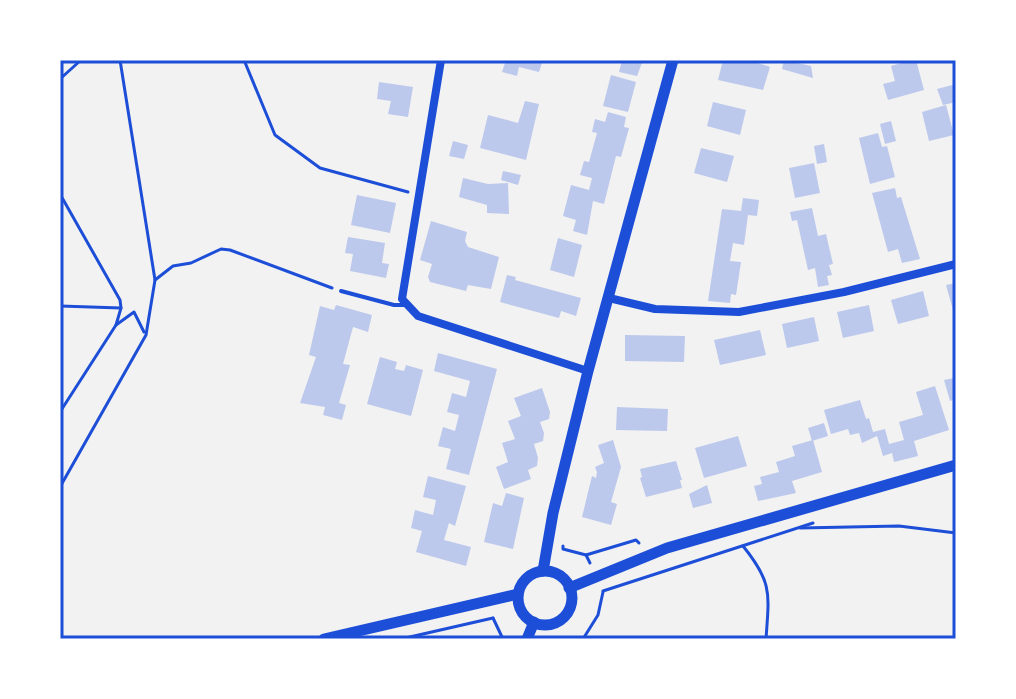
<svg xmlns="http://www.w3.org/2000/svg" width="1016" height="699" font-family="'Sofia Sans Condensed',sans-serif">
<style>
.building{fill:#bdc9ec}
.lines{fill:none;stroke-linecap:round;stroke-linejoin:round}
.path{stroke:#1d4ed8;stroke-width:3}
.service{stroke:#1d4ed8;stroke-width:4}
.minor{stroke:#1d4ed8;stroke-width:8}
.tertiary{stroke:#1d4ed8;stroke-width:11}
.neatline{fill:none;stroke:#1d4ed8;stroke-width:3}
</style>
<rect width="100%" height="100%" fill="#f2f2f2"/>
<g class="building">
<path d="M506 60H543L539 72 519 67 517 76 502 72Z"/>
<path d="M622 60H643L637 76 619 72Z"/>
<path d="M723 60H749L770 67 763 90 718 80Z"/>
<path d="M784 60 811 66 813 78 782 69Z"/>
<path d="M905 60H916L924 90 888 100 883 84 895 81 891 66 905 62Z"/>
<path d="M611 75 636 82 628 112 603 106Z"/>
<path d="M379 82 413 87 408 117 388 114 391 101 377 99Z"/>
<path d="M956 84V102L943 105 937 89Z"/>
<path d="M525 101 539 104 526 160 480 148 488 115 518 123Z"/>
<path d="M713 102 746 110 740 135 707 126Z"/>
<path d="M946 105 954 135 929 141 922 112Z"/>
<path d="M608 112 626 117 624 127 629 128 621 157 616 156 604 204 593 201 587 235 573 231 576 220 563 216 571 185 589 190 592 178 580 175 584 161 589 162 597 133 592 132 595 119 605 122Z"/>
<path d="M891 121 896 141 885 144 880 124Z"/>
<path d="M878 133 882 147 887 146 895 177 870 184 859 138Z"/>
<path d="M453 141 468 145 464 159 449 156Z"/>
<path d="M824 144 827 162 817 164 814 146Z"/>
<path d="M701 148 734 156 727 182 694 173Z"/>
<path d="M814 163 820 193 795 198 789 168Z"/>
<path d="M503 171 521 175 518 185 501 180Z"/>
<path d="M463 178 488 184 508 183 509 214 487 213V205L459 197Z"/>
<path d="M895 188 897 198 901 197 920 259 902 263 898 249 888 252 872 193Z"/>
<path d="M357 195 396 203 390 233 351 225Z"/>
<path d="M743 198 759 200 757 216 748 215 744 245 733 243 730 261 741 262 736 295 731 294 730 303 708 301 722 209 741 211Z"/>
<path d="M812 208 818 236 826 234 833 264 829 265 832 275 827 276 829 285 818 287 815 268 808 270 797 220 792 221 790 212Z"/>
<path d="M431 221 467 232 465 241 468 247 499 257 491 289 468 285 466 291 430 282 428 277 432 264 420 260Z"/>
<path d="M348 237 385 243 382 263 389 264 386 278 350 271 353 254 345 253Z"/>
<path d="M558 238 582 245 574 277 550 270Z"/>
<path d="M507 275 516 277 515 280 581 298 576 316 561 311 559 318 500 302Z"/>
<path d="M956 283V310H953L946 285Z"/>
<path d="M923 291 929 316 898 324 891 300Z"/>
<path d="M336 305 372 315 368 332 353 327 343 364 350 365 339 403 346 405 342 420 323 415 325 407 300 403 316 357 309 355 320 306 334 310Z"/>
<path d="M869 305 874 331 843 338 837 312Z"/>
<path d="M814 317 819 341 787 348 782 324Z"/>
<path d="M760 330 766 355 720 365 714 340Z"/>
<path d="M625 335 685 336 684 362 625 361Z"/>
<path d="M438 353 497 369 469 475 446 469 451 449 438 446 443 427 455 431 459 415 447 412 452 393 466 397 470 381 434 371Z"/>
<path d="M380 357 397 362 395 369 404 371 406 365 423 370 411 416 367 404Z"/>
<path d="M954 378 956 399 950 401 944 380Z"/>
<path d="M935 386 949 430 914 441 918 456 894 462 892 453 883 456 877 436 862 443 859 433 850 435 848 429 831 434 824 410 860 400 866 419 869 418 873 432 885 429 889 444 904 440 899 422 923 415 916 392Z"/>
<path d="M542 388 550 412 549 419 540 422 544 433 543 441 534 444 538 458 537 466 528 470 531 479 504 489 496 467 508 462 502 443 515 439 508 421 521 416 514 398Z"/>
<path d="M617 407 668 409 667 431 616 430Z"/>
<path d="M824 423 828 436 812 441 808 428Z"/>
<path d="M738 436 747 466 704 478 695 448Z"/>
<path d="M613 440 621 467 611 502 617 504 611 525 582 517 592 476 596 478 597 472 595 467 604 463 598 445Z"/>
<path d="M813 440 822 472 792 481 796 493 758 501 754 486 762 484 760 477 779 472 776 462 795 456 792 446Z"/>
<path d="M676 461 682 480H680L682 488 646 497 640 478 642 477 640 469Z"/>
<path d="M428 476 466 486 455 526 449 523 444 540 471 547 466 566 416 552 422 531 411 528 415 510 433 515 436 500 423 497Z"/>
<path d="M707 485 712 503 693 508 689 494Z"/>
<path d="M506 493 524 498 513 549 484 542 493 503 502 506Z"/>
</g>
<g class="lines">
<g class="path">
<path d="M244 60 275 135 320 168 408 192"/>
<path d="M60 79 81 60"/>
<path d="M60 194 120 300 121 308 116 325"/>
<path d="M155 280 173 266 191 263 221 249 230 250 332 288"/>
<path d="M60 306 121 308"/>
<path d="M60 412 116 325 134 312 144 332"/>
<path d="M60 487 146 335 155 280 120 60"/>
<path d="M800 528 899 526 956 533"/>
<path d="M563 546V549L586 555 590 563"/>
<path d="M743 546C773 583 769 594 766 639"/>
<path d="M586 555 636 540 639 543"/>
<path d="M603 591 813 523"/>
<path d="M493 618 503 639"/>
<path d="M401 639 493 618"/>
<path d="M583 639 598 615 603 592"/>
</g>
<path class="service" d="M341 291 394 305H404"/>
<g class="minor">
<path d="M441 60 402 299 418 316 588 371"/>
<path d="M609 298 655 309 739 312 844 292 956 264"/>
</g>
<g class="tertiary">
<path d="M543 571 553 513 588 371 673 60"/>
<circle cx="545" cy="598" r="27"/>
<path d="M569 588 667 548 956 465"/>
<path d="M324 639 518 594"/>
<path d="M527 639 534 622"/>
</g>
</g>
<rect width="1016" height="699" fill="none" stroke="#ffffff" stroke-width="124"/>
<rect x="62" y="62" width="892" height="575" class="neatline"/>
</svg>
